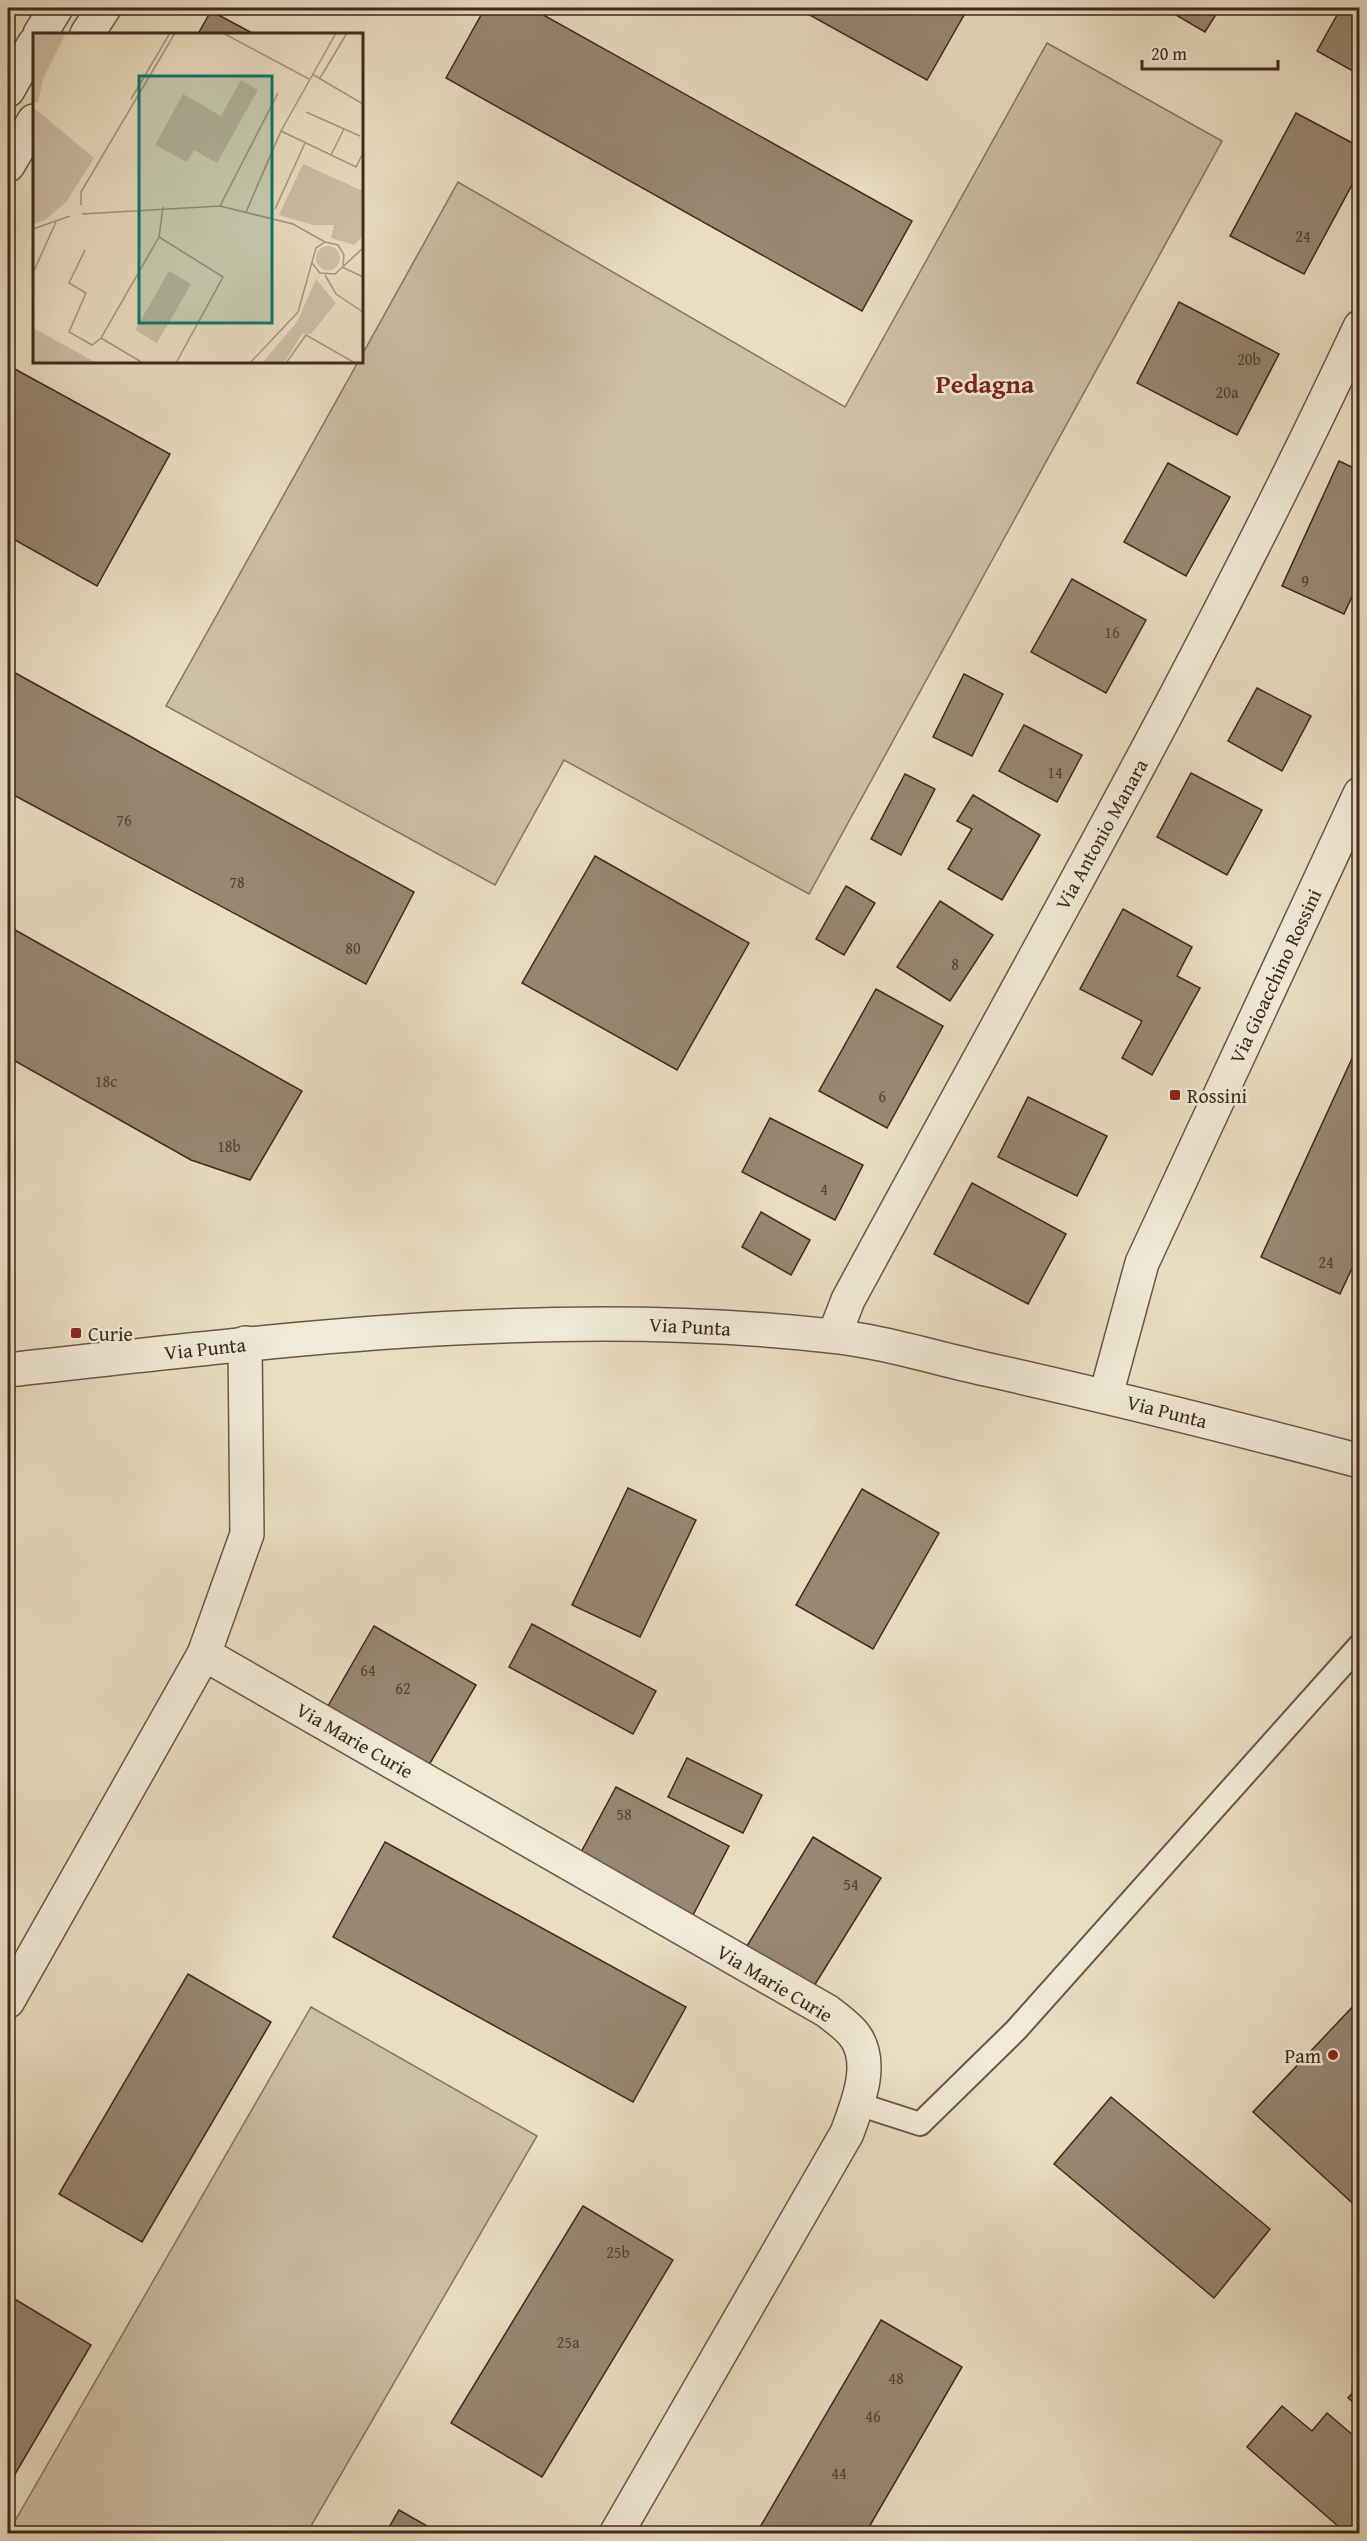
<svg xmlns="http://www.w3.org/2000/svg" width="1367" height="2541" font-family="'Gentium Book Plus',serif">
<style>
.green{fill:#cdbfa6;stroke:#867462;stroke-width:1.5}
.building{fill:#988773;stroke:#3f291d;stroke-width:1.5}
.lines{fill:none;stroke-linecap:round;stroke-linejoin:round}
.service-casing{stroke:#6a5646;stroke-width:26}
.minor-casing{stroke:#6a5646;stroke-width:36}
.service{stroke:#f1ead7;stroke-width:22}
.minor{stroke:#f1ead7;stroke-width:33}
.poi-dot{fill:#8f2418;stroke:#f1ead7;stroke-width:2}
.labels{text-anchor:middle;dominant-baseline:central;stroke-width:5;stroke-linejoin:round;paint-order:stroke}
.number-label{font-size:16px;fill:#554032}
.street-label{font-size:20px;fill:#3f291d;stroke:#f1ead7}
.poi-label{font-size:20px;fill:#3f291d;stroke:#f1ead7;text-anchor:start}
.district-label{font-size:26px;font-weight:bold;fill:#7a1f14;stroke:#f1ead7}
.inset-road{fill:none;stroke:#a69680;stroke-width:1.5}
.view{fill:#0f766e;fill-opacity:0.15;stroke:#0f766e;stroke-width:3}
.inset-edge{fill:none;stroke:#3f291d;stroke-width:3}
</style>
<rect width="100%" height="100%" fill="#eadec2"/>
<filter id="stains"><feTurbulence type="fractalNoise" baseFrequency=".00333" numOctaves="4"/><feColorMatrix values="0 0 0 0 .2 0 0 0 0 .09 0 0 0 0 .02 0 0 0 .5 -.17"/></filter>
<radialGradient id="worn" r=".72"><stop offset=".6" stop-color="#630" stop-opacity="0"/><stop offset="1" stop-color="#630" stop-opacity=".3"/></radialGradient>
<g class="green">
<path d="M1047 43 1222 141 809 894 564 760 495 885 166 706 358 362H362V355L458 182 845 407Z"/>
<path d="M311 2007 537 2136 307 2533H8Z"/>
</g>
<g class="building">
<path d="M485 8H531L912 221 862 311 446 78Z"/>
<path d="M797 8H968L927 80Z"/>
<path d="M1164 8H1220L1205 32Z"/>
<path d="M1341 8H1360V75L1317 51Z"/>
<path d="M211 11 254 34H198Z"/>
<path d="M1296 113 1360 147V170L1304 274 1230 236Z"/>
<path d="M1179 302 1279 354 1237 435 1137 383Z"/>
<path d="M13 368 170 454 97 586 8 536V378Z"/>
<path d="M1339 461 1360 471V579L1344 614 1282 586Z"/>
<path d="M1168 463 1230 497 1186 576 1124 542Z"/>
<path d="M1072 579 1146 620 1106 693 1031 652Z"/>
<path d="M8 669 414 892 366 984 8 792Z"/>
<path d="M964 674 1003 694 972 756 933 737Z"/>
<path d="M1257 688 1311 716 1282 771 1228 741Z"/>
<path d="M1024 725 1082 755 1057 802 999 771Z"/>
<path d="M1191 773 1262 810 1227 875 1157 837Z"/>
<path d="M905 774 935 789 901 855 871 839Z"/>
<path d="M973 795 1040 835 1002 900 948 869 972 829 957 821Z"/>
<path d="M595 856 749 943 677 1070 522 983Z"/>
<path d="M846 886 875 903 844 955 816 939Z"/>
<path d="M940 901 993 935 950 1001 897 967Z"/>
<path d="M1123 909 1192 947 1177 976 1200 988 1152 1075 1122 1058 1142 1021 1080 989Z"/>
<path d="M8 926 302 1091 250 1180 191 1160 8 1057Z"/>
<path d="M876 989 943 1026 887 1128 819 1091Z"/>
<path d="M1360 1041V1251L1340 1294 1261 1257Z"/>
<path d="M1028 1097 1107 1136 1077 1196 998 1157Z"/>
<path d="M770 1118 863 1165 835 1220 742 1172Z"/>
<path d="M972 1183 1066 1234 1028 1304 934 1254Z"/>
<path d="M761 1212 810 1240 791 1275 742 1247Z"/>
<path d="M628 1488 696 1520 640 1637 572 1605Z"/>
<path d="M862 1489 939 1533 873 1649 796 1605Z"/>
<path d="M532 1624 656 1691 633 1734 509 1667Z"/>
<path d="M374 1626 476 1685 429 1765 328 1706Z"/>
<path d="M687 1758 762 1795 743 1833 668 1797Z"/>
<path d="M616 1787 729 1846 693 1915 579 1856Z"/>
<path d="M813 1837 881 1878 814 1986 747 1946Z"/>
<path d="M385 1842 686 2007 633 2102 333 1937Z"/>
<path d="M188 1974 271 2022 142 2242 59 2194Z"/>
<path d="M1360 1999V2210L1253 2112Z"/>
<path d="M1111 2097 1270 2229 1214 2298 1054 2164Z"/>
<path d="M583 2206 673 2260 542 2477 451 2423Z"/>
<path d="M8 2295 91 2345 8 2486Z"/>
<path d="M881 2320 962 2367 865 2534H756Z"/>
<path d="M1360 2384V2408L1348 2398Z"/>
<path d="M1282 2406 1312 2431 1327 2413 1360 2441V2517L1346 2533 1247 2447Z"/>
<path d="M399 2510 441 2534H385Z"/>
</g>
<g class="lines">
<defs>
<path id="service" d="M858 2104 920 2124 1016 2030 1360 1645"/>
<g id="minor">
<path d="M40 34 56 8"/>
<path d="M87 34 104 8"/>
<path d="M8 90 34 44"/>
<path d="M8 165 34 121"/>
<path d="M834 1336 848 1300C1022 978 1205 659 1360 327"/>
<path d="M245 1343 247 1534 204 1654 827 2011C836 2018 849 2027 855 2036 875 2064 857 2105 847 2133L616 2534"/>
<path d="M8 1370C280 1340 557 1305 831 1336 881 1341 935 1358 985 1369 1111 1397 1235 1428 1360 1461"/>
<path d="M1106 1395 1142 1263 1360 794"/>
<path d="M8 2001 204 1654"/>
</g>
</defs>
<use href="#service" class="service-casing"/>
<use href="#minor" class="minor-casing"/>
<use href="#service" class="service"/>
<use href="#minor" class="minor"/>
</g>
<g class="poi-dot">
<rect x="1169" y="1089" width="12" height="12" rx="3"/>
<rect x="70" y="1327" width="12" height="12" rx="3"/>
<circle cx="1333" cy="2055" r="6"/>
</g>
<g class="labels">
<g class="number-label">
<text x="1303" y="236">24</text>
<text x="1249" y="359">20b</text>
<text x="1227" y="392">20a</text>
<text x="1305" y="581">9</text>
<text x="1112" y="632">16</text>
<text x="1055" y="772">14</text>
<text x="124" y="820">76</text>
<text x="237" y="882">78</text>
<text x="353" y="948">80</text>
<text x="955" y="964">8</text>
<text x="106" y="1081">18c</text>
<text x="882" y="1096">6</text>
<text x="229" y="1146">18b</text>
<text x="824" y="1189">4</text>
<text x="1326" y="1262">24</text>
<text x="368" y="1670">64</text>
<text x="403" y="1688">62</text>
<text x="624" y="1814">58</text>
<text x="851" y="1884">54</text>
<text x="618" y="2252">25b</text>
<text x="568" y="2342">25a</text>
<text x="896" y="2378">48</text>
<text x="873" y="2416">46</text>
<text x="839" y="2473">44</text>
</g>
<g class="street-label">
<text transform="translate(1101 834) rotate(-61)">Via Antonio Manara</text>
<text transform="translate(1275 976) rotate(-65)">Via Gioacchino Rossini</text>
<text transform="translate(690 1326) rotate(3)">Via Punta</text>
<text transform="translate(205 1348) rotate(-6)">Via Punta</text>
<text transform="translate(1167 1411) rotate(14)">Via Punta</text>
<text transform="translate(355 1740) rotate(30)">Via Marie Curie</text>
<text transform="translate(775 1983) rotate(31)">Via Marie Curie</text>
</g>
<g class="poi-label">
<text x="1187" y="1095">Rossini</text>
<text x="88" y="1333">Curie</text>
<text x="1321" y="2055" text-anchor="end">Pam</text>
</g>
<g class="district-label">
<text x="985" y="383">Pedagna</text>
</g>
</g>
<g transform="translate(33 33)">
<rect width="330" height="330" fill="#eadec2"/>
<path d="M0 0H33L10 46 5 69 0 70ZM208 47 225 57 184 130 161 117 154 129 122 112 150 61 188 83ZM0 74 61 125 34 168 12 187 0 191ZM270 131 330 158V203L321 212 298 205 301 192H280L246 182ZM283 225a12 12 0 1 1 24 0a12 12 0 1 1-24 0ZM136 238 158 251 124 310 102 297ZM283 246 303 270 278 301H269L251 330H229L264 289ZM0 295 64 330H0Z" fill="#cdbfa6"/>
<path class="inset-road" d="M190 0 276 46M279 41 330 71M287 45 314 0M98 66 137 0M273 79 327 103M248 98 323 134 330 120M298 122 311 96M48 172V159L142 0M187 173 245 60M130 174 126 204 190 244 143 330M242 176 272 110M213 179 248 98 303 0M49 181 187 173 260 191 292 209M0 196 37 183M52 217 36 250 53 260 36 299 59 312 68 305 126 204M279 230 287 240 302 241 330 215M309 234 330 244M0 240 23 189M292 242 303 261 330 279M68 305 110 330M217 330 265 279 283 215 292 209 305 212 311 222 310 232M253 330 273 302 322 330"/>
<path class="view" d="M106 43H239V290H106Z"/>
<rect width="330" height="330" class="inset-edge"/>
</g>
<rect width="1367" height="2541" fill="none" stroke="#eadec2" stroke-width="30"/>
<rect x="9" y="9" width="1349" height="2523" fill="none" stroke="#3f291d" stroke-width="3"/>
<rect x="15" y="15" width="1337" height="2511" fill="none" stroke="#3f291d" stroke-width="1.5"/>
<path d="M1142 60v9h136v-9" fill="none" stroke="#3f291d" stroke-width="3"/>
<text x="1151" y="60" font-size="18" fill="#3f291d" stroke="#f1ead7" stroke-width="4.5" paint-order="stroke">20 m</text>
<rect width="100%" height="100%" filter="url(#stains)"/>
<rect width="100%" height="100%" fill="url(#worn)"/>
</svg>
